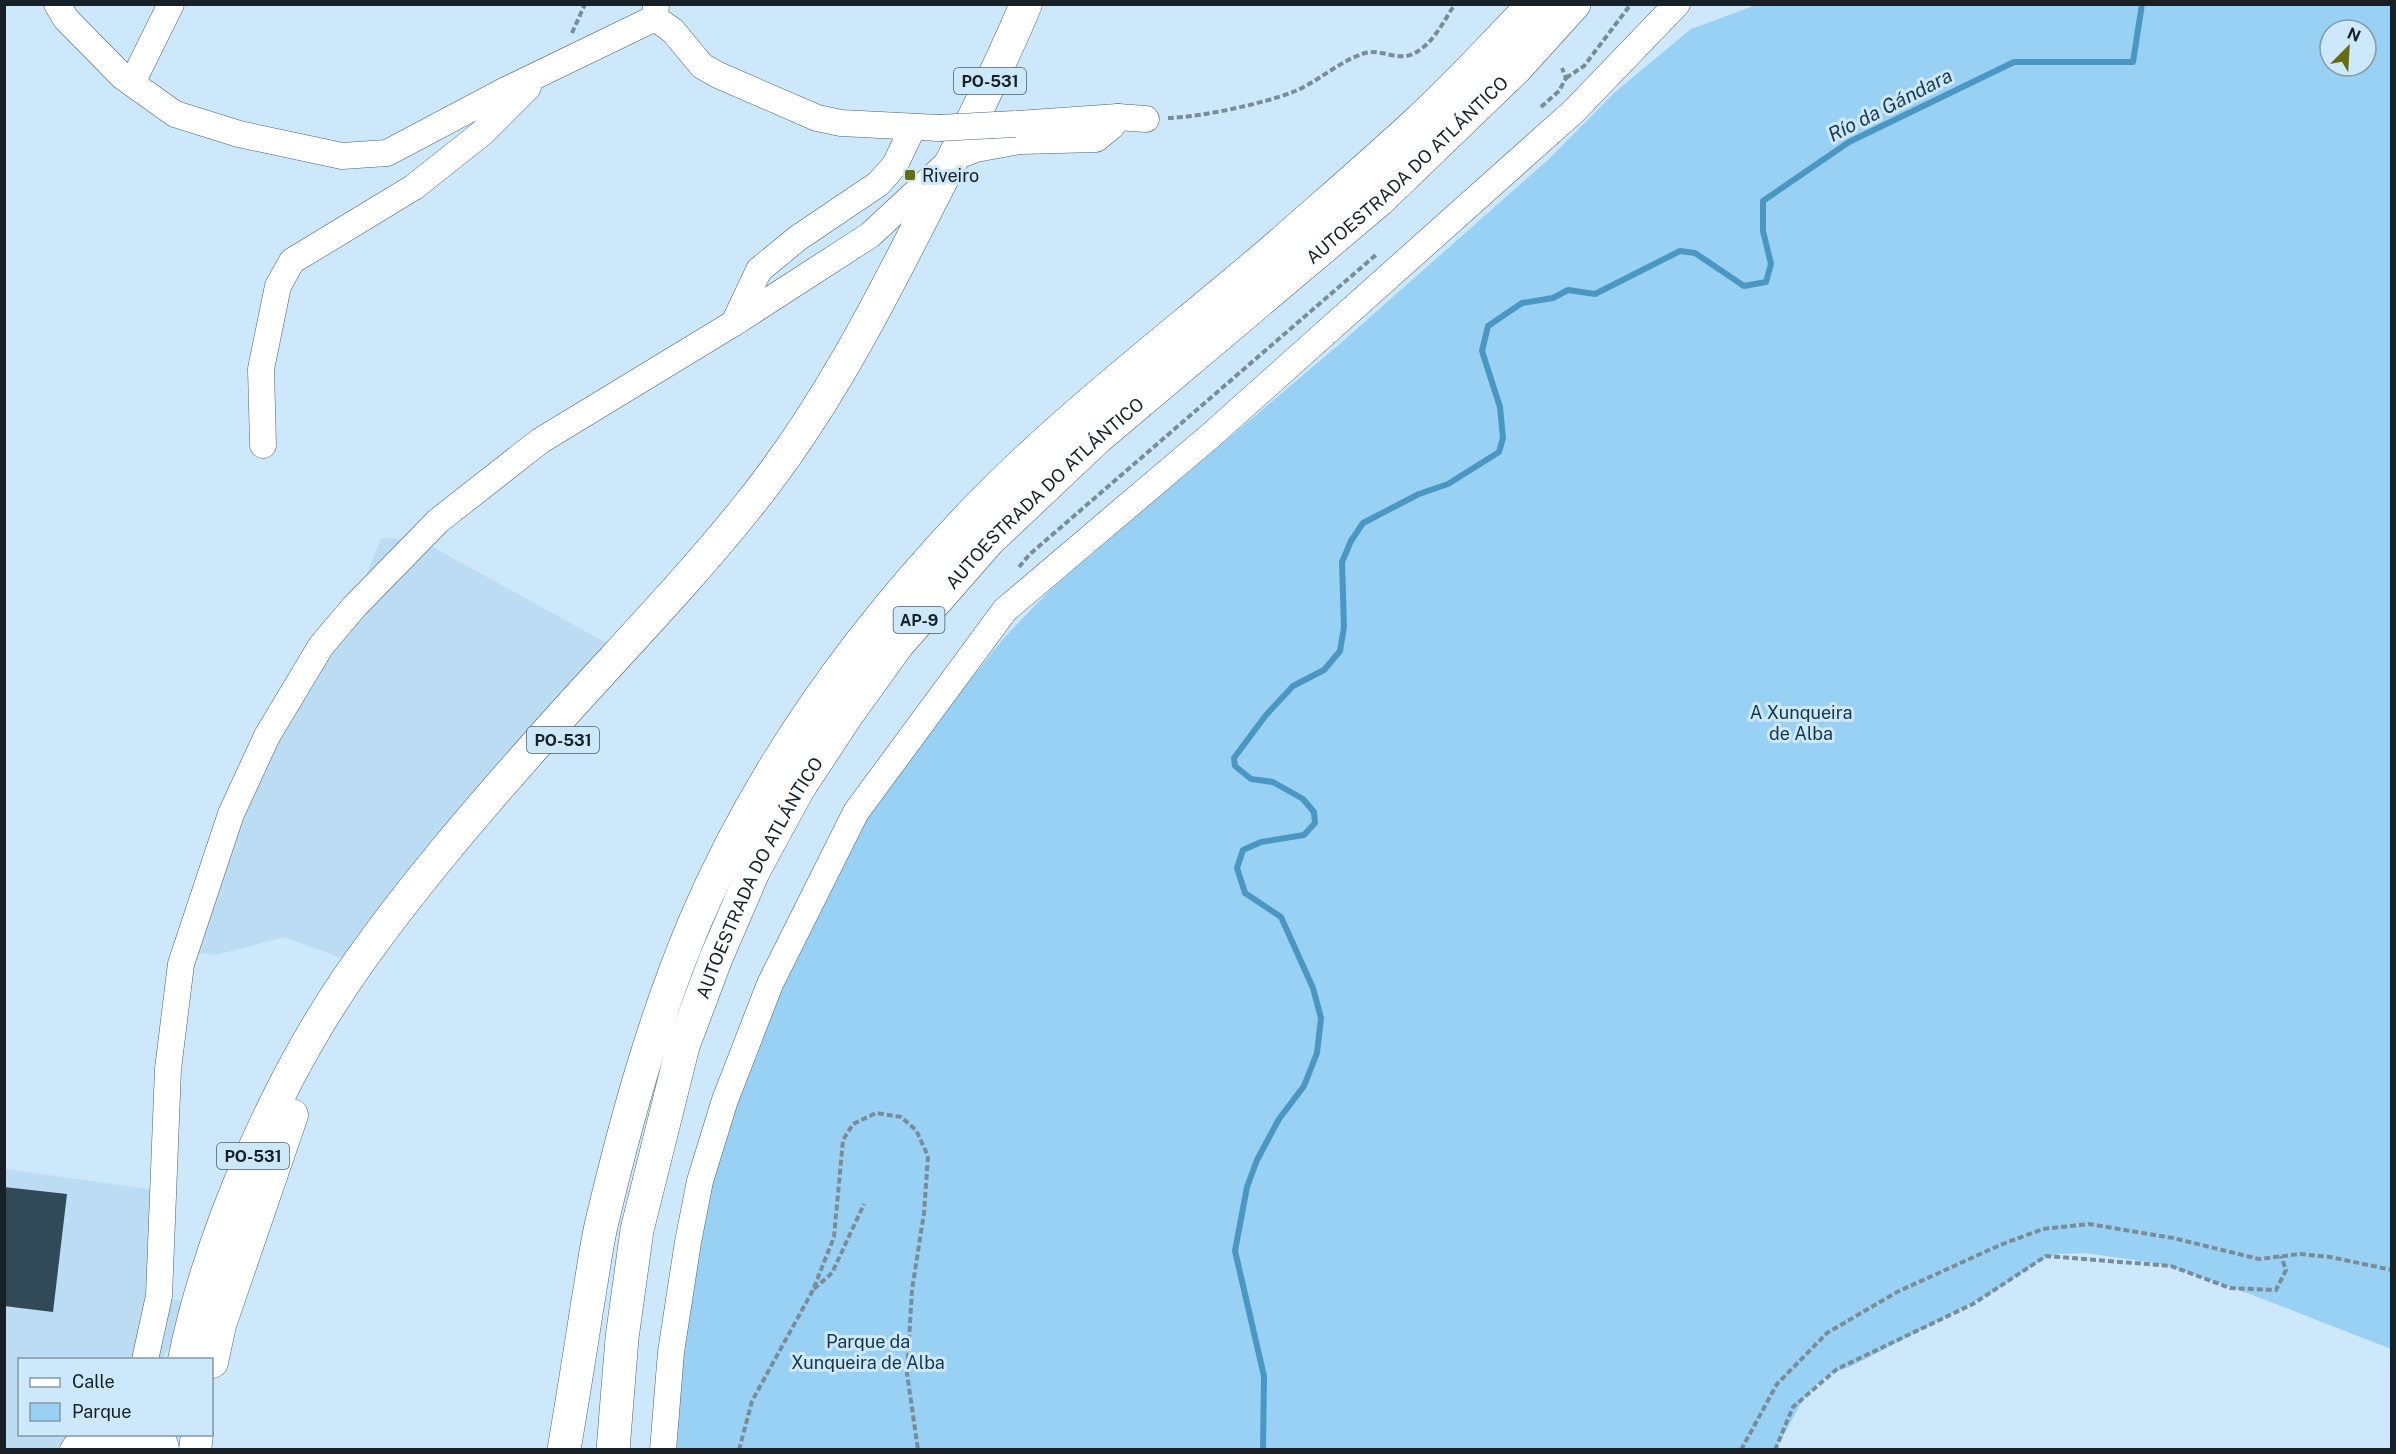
<svg xmlns="http://www.w3.org/2000/svg" width="2396" height="1454" font-family="'Public Sans',sans-serif">
<style>
.built{fill:#bbdcf3}
.green{fill:#99d1f5;fill-rule:evenodd}
.lines{fill:none;stroke-linecap:round;stroke-linejoin:round}
.stream{stroke:#4b97c3;stroke-width:6}
.building{fill:#324958}
.minor-casing{stroke:#496170;stroke-width:27}
.major-casing{stroke:#496170;stroke-width:33}
.highway-casing{stroke:#496170;stroke-width:34}
.path{stroke:#798d99;stroke-width:4;stroke-dasharray:6 3;stroke-linecap:butt}
.minor{stroke:#fff;stroke-width:26}
.major{stroke:#fff;stroke-width:32}
.highway{stroke:#fff;stroke-width:33}
.minor-bridge-casing{stroke:#496170;stroke-width:27;stroke-linecap:butt}
.minor-bridge{stroke:#fff;stroke-width:26}
.poi-dot{fill:#666c12;stroke:#cde8fa;stroke-width:2}
.labels{text-anchor:middle;dominant-baseline:central;stroke-width:6;stroke-linejoin:round;paint-order:stroke}
.shield{fill:#cde8fa;stroke:#4d5c66;stroke-width:1.5}
.shield-label{font-size:16px;font-weight:bold;fill:#162026}
.street-label{font-size:18px;fill:#162026;stroke:#cde8fa}
.poi-label{font-size:18px;fill:#162026;stroke:#cde8fa;text-anchor:start}
.park-label{font-size:18px;fill:#133548;stroke:#cde8fa}
.water-label{font-size:20px;font-style:italic;fill:#1a3c4f;stroke:#cde8fa}
</style>
<rect width="100%" height="100%" fill="#cde8fa"/>
<g class="built">
<path d="M381 538 420 540 621 651 357 964 285 937 216 955 185 952 227 826 354 607Z"/>
<path d="M5 1169 163 1191 159 1296 197 1304 162 1359 20 1360V1434L117 1435 116 1449 5 1450Z"/>
</g>
<path class="green" d="M1756 5H2391V1349L2250 1294 2174 1268 2155 1263 2084 1253 2059 1254 2041 1260 1993 1292 1948 1316 1852 1366 1830 1374 1817 1384 1801 1403 1776 1449 670 1450 705 1198 758 1036 869 812 896 773 1003 639 1050 590 1342 342 1549 159 1614 93 1691 29ZM2330 30H2366V66H2330Z"/>
<g class="lines">
<path class="stream" d="M1263 1450 1264 1376 1235 1251 1247 1187 1257 1160 1279 1119 1304 1086 1317 1053 1321 1018 1313 988 1281 917 1245 893 1237 868 1243 850 1261 842 1304 835 1315 823 1314 812 1303 799 1273 782 1251 779 1235 766 1234 758 1266 715 1293 686 1324 670 1340 651 1344 627 1342 562 1351 541 1363 523 1419 494 1448 484 1499 452 1503 438 1500 407 1482 351 1488 326 1522 303 1553 298 1568 290 1595 294 1680 251 1695 253 1744 286 1766 282 1771 264 1763 231V201L1849 142 2014 62H2133L2142 4"/>
</g>
<path class="building" d="M4 1187 67 1194 53 1312 4 1306Z"/>
<g class="lines">
<defs>
<g id="minor">
<path d="M57 4 66 19 123 77 175 114 239 134 342 156 387 153 504 91 655 18"/>
<path d="M656 4 655 18 673 31 702 66 718 75 817 118 841 123 939 128"/>
<path d="M132 83 171 4"/>
<path d="M1018 124 1118 117 1146 119"/>
<path d="M734 323 759 270 798 238 878 184 895 165 913 127"/>
<path d="M263 445 261 369 278 286 292 261 414 187 482 133 528 87"/>
<path d="M145 1360 159 1296 168 1069 181 964 231 814 267 736 321 646 354 607 438 521 540 441 734 323 870 235 953 158 976 149 1020 141 1096 139 1112 126 1118 117"/>
<path d="M73 1450C85 1429 108 1432 120 1450"/>
<path d="M663 1450 671 1352 688 1242 700 1181 725 1100 770 984 856 812 1005 610 1209 437 1574 111 1677 4"/>
</g>
<g id="major">
<path d="M184 1360C211 1228 281 1071 359 962 412 887 472 817 533 748 604 667 680 591 748 506 823 413 877 308 931 201 964 137 998 71 1026 4"/>
<path d="M212 1362 220 1325 292 1115"/>
<path d="M139 1434 162 1445 163 1450"/>
<path d="M100 1435 101 1434"/>
<path d="M195 1450 197 1434"/>
</g>
<g id="highway">
<path d="M564 1450C572 1402 580 1354 587 1307 592 1280 595 1253 601 1226 625 1124 653 1022 694 924 760 769 861 629 978 508 1074 409 1187 326 1291 235 1334 197 1378 159 1419 121 1459 84 1496 43 1534 4"/>
<path id="s1" d="M613 1450 622 1338 637 1230 683 1046 716 958 754 870 798 789 848 713 897 645 989 540 1097 438 1379 200 1516 68 1574 4"/>
</g>
</defs>
<use href="#minor" class="minor-casing"/>
<use href="#major" class="major-casing"/>
<use href="#highway" class="highway-casing"/>
<g class="path">
<path d="M572 33 585 4"/>
<path d="M1566 78 1584 66 1631 4"/>
<path d="M1541 107 1559 91 1566 78 1562 68"/>
<path d="M1168 118C1201 117 1262 104 1293 92 1318 82 1339 61 1365 53 1380 49 1397 60 1410 55 1432 47 1443 22 1455 4"/>
<path d="M1019 567 1030 554 1377 254"/>
<path d="M814 1289 832 1273 864 1204"/>
<path d="M739 1450 752 1401 813 1290 834 1237 843 1140 853 1124 876 1113 901 1117 916 1130 928 1156 924 1213 912 1290 907 1373 918 1450"/>
<path d="M1741 1450 1777 1384 1827 1333 1897 1292 2000 1245 2043 1229 2089 1224 2173 1238 2259 1259 2300 1254 2330 1257 2392 1270"/>
<path d="M1775 1450 1793 1407 1837 1369 1973 1304 2046 1256 2171 1266 2230 1288 2276 1290 2286 1270 2281 1256"/>
</g>
<use href="#minor" class="minor"/>
<use href="#major" class="major"/>
<use href="#highway" class="highway"/>
<defs>
<path id="minor-bridge" d="M939 128 1015 124"/>
</defs>
<use href="#minor-bridge" class="minor-bridge-casing"/>
<use href="#minor-bridge" class="minor-bridge"/>
</g>
<rect class="poi-dot" x="904" y="169" width="12" height="12" rx="3"/>
<g class="labels">
<g class="shield">
<rect x="954" y="68" width="72" height="26" rx="4.5"/>
<rect x="893.5" y="607" width="51" height="26" rx="4.5"/>
<rect x="527" y="727" width="72" height="26" rx="4.5"/>
<rect x="217" y="1143" width="72" height="26" rx="4.5"/>
</g>
<g class="shield-label">
<text x="990" y="81">PO-531</text>
<text x="919" y="620">AP-9</text>
<text x="563" y="740">PO-531</text>
<text x="253" y="1156">PO-531</text>
</g>
<g class="street-label">
<text stroke="none"><textPath href="#s1" startOffset="1566">AUTOESTRADA DO ATLÁNTICO</textPath></text>
<text stroke="none"><textPath href="#s1" startOffset="1080">AUTOESTRADA DO ATLÁNTICO</textPath></text>
<text stroke="none"><textPath href="#s1" startOffset="596">AUTOESTRADA DO ATLÁNTICO</textPath></text>
</g>
<g class="poi-label">
<text x="922" y="175">Riveiro</text>
</g>
<g class="park-label">
<text x="1801" y="712">A Xunqueira<tspan x="1801" dy="21">de Alba</tspan></text>
<text x="868" y="1341">Parque da<tspan x="868" dy="21">Xunqueira de Alba</tspan></text>
</g>
<g class="water-label">
<text transform="translate(1890 105) rotate(-27)">Río da Gándara</text>
</g>
</g>
<rect width="2396" height="1454" fill="none" stroke="#162026" stroke-width="12"/>
<rect x="18" y="1358" width="195" height="78" fill="#cde8fa" stroke="#8498a5" stroke-width="1.5"/>
<rect x="30" y="1378" width="30" height="9" fill="#ffffff" stroke="#8498a5" stroke-width="1.5"/>
<text x="72" y="1388" font-size="18" fill="#162026">Calle</text>
<rect x="30" y="1403" width="30" height="18" fill="#99d1f5" stroke="#8498a5" stroke-width="1.5"/>
<text x="72" y="1418" font-size="18" fill="#162026">Parque</text>
<g transform="translate(2348 48) rotate(24)"><circle r="28" fill="#cde8fa" stroke="#8498a5" stroke-width="1.5"/>
<path d="M0-4.5L10 22L0 15L-10 22Z" fill="#666c12"/>
<text y="-9" font-size="16" font-weight="bold" text-anchor="middle" fill="#162026">N</text>
</g>
</svg>
